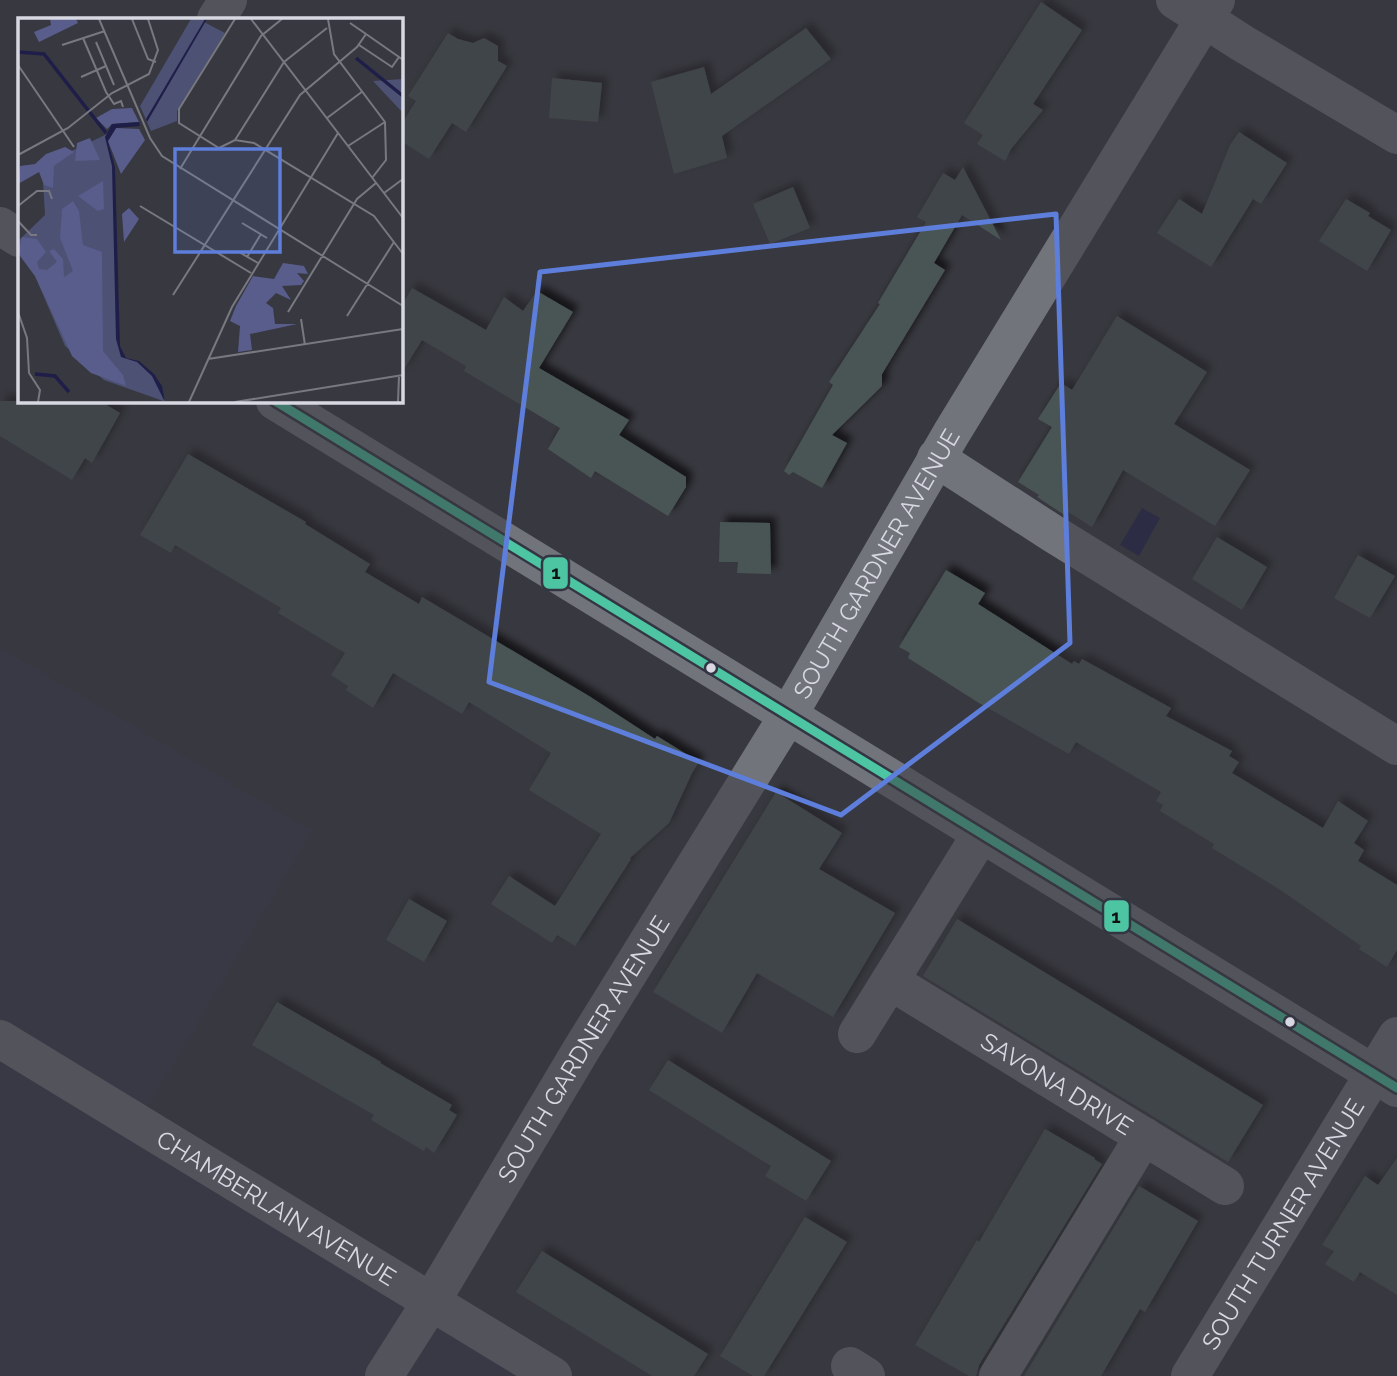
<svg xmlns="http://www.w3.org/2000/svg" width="1397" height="1376" font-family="Raleway,sans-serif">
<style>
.built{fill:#383b4c}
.water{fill:#1e1e49}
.building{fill:#4a5554;filter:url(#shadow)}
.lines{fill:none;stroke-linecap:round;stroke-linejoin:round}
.minor{stroke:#72747c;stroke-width:38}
.bus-1-casing{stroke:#343543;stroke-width:14}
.bus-1{stroke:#4dc5a2;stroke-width:9}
.marked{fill:none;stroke:#5e7edb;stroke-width:5;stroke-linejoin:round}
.bus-dot{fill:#d7d8e1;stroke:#343543;stroke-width:2.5}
.labels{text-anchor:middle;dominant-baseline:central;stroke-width:5;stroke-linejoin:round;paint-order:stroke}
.street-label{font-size:24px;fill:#d7d8e1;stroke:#343543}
.inset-river{fill:none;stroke:#1e1e49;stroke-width:3.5}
.inset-road{fill:none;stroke:#787880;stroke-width:2}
.view{fill:#5e7edb;fill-opacity:0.15;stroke:#5e7edb;stroke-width:3.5}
.inset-edge{fill:none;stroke:#d7d8e1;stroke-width:3.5}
.line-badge{stroke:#343543;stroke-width:2.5}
.pale-badge-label{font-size:19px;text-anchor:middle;font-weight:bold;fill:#111}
</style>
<defs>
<filter id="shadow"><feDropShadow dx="6" dy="-6" stdDeviation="3.5" flood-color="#0009"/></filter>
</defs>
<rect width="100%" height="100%" fill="#383840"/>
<path class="built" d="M0 648 312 831 147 1108 559 1376H0Z"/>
<path class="water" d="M1142 508 1160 518 1139 556 1120 545Z"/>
<g class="building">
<path d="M1041 2 1082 30 1033 104 1043 110 1011 149 1005 161 977 144 983 135 964 123Z"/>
<path d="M806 28 831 59 722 136 727 158 674 174 651 82 704 67 711 94Z"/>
<path d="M448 33 458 39 473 43 484 38 498 46V61L507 66 466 132 452 123 429 159 401 141V125L416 101 408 96Z"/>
<path d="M552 78 602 83 598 122 549 118Z"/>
<path d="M1239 132 1287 163 1261 204 1253 199 1211 267 1157 233 1179 199 1202 214 1230 145Z"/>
<path d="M963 167 1001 240 962 215 934 263 945 270 882 374V386L832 435 847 443 822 488 793 472 789 475 784 471 833 385 829 382 880 304 878 303 926 222 917 217 943 173 955 180Z"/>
<path d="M793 187 810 228 770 244 753 204Z"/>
<path d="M1346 199 1370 213 1368 216 1391 230 1367 271 1319 241Z"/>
<path d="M412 288 486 330 504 297 523 311 537 291 573 312 539 368 629 420 619 435 686 477V487L668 516 595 471 591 478 548 449 560 428 464 371 466 366 422 340 401 374V307Z"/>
<path d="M1117 316 1207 372 1174 424 1250 470 1215 526 1123 470 1092 527 1065 510 1063 514 1037 497 1039 495 1018 482 1052 427 1038 419 1061 383 1072 390Z"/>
<path d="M0 401H100L120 413 92 463 85 458 72 480 0 436Z"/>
<path d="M188 454 306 522 305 524 370 564 365 572 419 604 422 597 589 696 655 739 657 736 699 762 692 773 669 823 630 858 631 859 575 946 557 935 552 943 491 904 509 876 555 906 601 834 529 790 551 753 469 702 462 714 393 673 373 708 346 690 348 686 331 675 345 653 278 613 281 608 175 545 171 553 140 535Z"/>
<path d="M720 522 770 523 771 574 737 573 738 562H719Z"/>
<path d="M1217 537 1267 567 1242 610 1192 579Z"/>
<path d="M1358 555 1395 576 1370 618 1334 598Z"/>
<path d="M946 570 985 593 978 604 1072 664 1074 661 1079 664 1082 659 1171 708 1166 716 1232 751 1229 756 1239 762 1232 773 1323 828 1338 801 1368 821 1354 843 1364 850 1358 861 1397 885V950L1387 967 1359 949 1361 946 1282 891 1212 848 1214 844 1160 811 1163 805 1156 801 1161 792 1076 742 1069 754 979 703 908 658 910 653 899 647Z"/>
<path d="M776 792 842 833 819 869 895 913 833 1017 757 973 722 1033 653 992Z"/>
<path d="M409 899 447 921 424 962 386 940Z"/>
<path d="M957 919 1263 1105 1228 1162 923 976Z"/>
<path d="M277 1002 381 1062 380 1063 452 1105 449 1110 457 1115 434 1153 426 1147 424 1151 371 1120 374 1115 252 1045Z"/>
<path d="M668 1060 831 1161 806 1201 765 1176 771 1166 649 1090Z"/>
<path d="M1045 1129 1095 1158 1094 1159 1102 1164 979 1365 976 1376H969L915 1345 977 1240 979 1242Z"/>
<path d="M1397 1158V1295L1360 1272 1354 1282 1325 1264 1334 1251 1322 1245 1365 1176 1378 1185Z"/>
<path d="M1139 1186 1198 1221 1145 1312 1140 1309 1101 1376H1024Z"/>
<path d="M805 1217 847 1242 764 1376H753L720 1356Z"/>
<path d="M542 1251 708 1354 694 1376H652L516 1292Z"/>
</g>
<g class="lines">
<g class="minor">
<path d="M1175 0 1242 43 1397 135"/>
<path d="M216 19 228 0"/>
<path d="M0 226 19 238"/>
<path d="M275 401 1397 1088"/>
<path d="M936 458 1052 533 1397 746"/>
<path id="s1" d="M890 981 1225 1186"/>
<path d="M857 1034 981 834"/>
<path id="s2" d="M0 1039 553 1376"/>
<path d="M850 1366 866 1376"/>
<path id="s3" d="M384 1376 431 1302 581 1050 789 714 951 434 1216 0"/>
<path d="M998 1376 1144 1136"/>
<path id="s4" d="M1190 1376 1397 1036"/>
</g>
<defs>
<path id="bus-1" d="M275 401 1397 1088"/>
</defs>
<use href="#bus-1" class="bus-1-casing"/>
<use href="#bus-1" class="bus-1"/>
</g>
<path d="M0 0H1397V1376H0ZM1056 214 1070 643 841 815 489 682 540 272Z" fill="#383840" fill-opacity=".55" fill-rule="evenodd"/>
<path class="marked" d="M1056 214 1070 643 841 815 489 682 540 272Z"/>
<g class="bus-dot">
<circle cx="711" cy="668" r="6"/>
<circle cx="1290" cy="1022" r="6"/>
</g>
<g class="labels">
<g class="street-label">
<text stroke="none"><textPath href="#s3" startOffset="950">SOUTH GARDNER AVENUE</textPath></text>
<text stroke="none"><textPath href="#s3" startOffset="383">SOUTH GARDNER AVENUE</textPath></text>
<text stroke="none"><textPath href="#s1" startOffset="196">SAVONA DRIVE</textPath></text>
<text stroke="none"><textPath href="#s2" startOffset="324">CHAMBERLAIN AVENUE</textPath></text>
<text stroke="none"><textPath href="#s4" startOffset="178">SOUTH TURNER AVENUE</textPath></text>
</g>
</g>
<g transform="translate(18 18)">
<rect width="385" height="385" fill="#383840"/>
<path d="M173 1H188L186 4 207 15 159 93V103L133 113 122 88ZM385 61V119L384 94 355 63ZM89 116 96 149 101 330 107 340 119 343 134 357 148 384 86 362 47 328 17 258 0 235V223L27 197 24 147Z" fill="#4d5174"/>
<path d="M32 1H58L60 5 21 24 16 14 33 7ZM114 90 121 104 94 106 89 111 78 100 94 91ZM98 110 121 111 127 122 103 156 90 123ZM72 120 82 142 57 143 59 125ZM47 129 56 134 36 148 35 170 26 167 21 154 0 166 2 148 17 146 28 136ZM85 163 86 191 80 193 60 178ZM55 183 61 193 65 227 84 234 85 333 105 357 108 368 73 355 54 338 17 258 0 235 4 219 19 221 28 234 19 244 21 251 29 252 39 244 31 233 36 231 45 241 46 259 55 253 42 220 44 191ZM111 190 121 201 106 224 104 196ZM265 245 286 248 290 256 279 255 286 263 283 267 264 268 273 282 258 275 248 285 255 290 257 306H279L232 316 234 332 220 334 222 308 212 303 218 288 235 258 256 261Z" fill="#585d8c"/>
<path d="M187 1H189L129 104 128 101ZM121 104 122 108 98 110 90 123 97 149 102 328 108 340 121 343 136 356 144 368 147 384 134 358 119 344 103 339 98 321 94 148 87 119 94 106Z" fill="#1e1e49"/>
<path class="inset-river" d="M0 34 26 36 88 115M338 40 385 78M17 356 37 358 51 374"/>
<path class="inset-road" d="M81 1 132 120 144 138 385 288M114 1 130 41 138 44M217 1 161 91V105L201 130 217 122 236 125 356 198 385 236M233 1 385 200M310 1 316 36 367 104 368 142 354 160M348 16 381 39M65 20 88 74 96 86 103 83 105 89M78 24 96 67M44 27 87 13M341 27 374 49 381 39 385 42M0 47 56 129M63 59 88 48M309 100 345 73M217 122 266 44 309 10M330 128 367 104M0 137 50 110 94 75 131 56 140 32 130 1M162 151 243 18 264 1M366 175 385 161M0 188 19 173H31L34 181M122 188 233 255M0 203 13 217H19M224 205 249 220M221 234 240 245M229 239 243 216M155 277 282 77 339 29 348 16 332 5M0 294 9 320 11 355 22 372 20 384M270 294 339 181 358 165M329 298 376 224M283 301 287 327M190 341 385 311M171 384 214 289 320 115M217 384 385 357M380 384 381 358"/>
<path class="view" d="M157 131H262V234H157Z"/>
<rect width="385" height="385" class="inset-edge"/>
</g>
<g class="line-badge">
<rect x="542" y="556" width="27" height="34" rx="7" fill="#4dc5a2"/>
<rect x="1103" y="899" width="27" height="34" rx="7" fill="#4dc5a2"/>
</g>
<g class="pale-badge-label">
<text x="556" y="579">1</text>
<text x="1116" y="923">1</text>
</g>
</svg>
